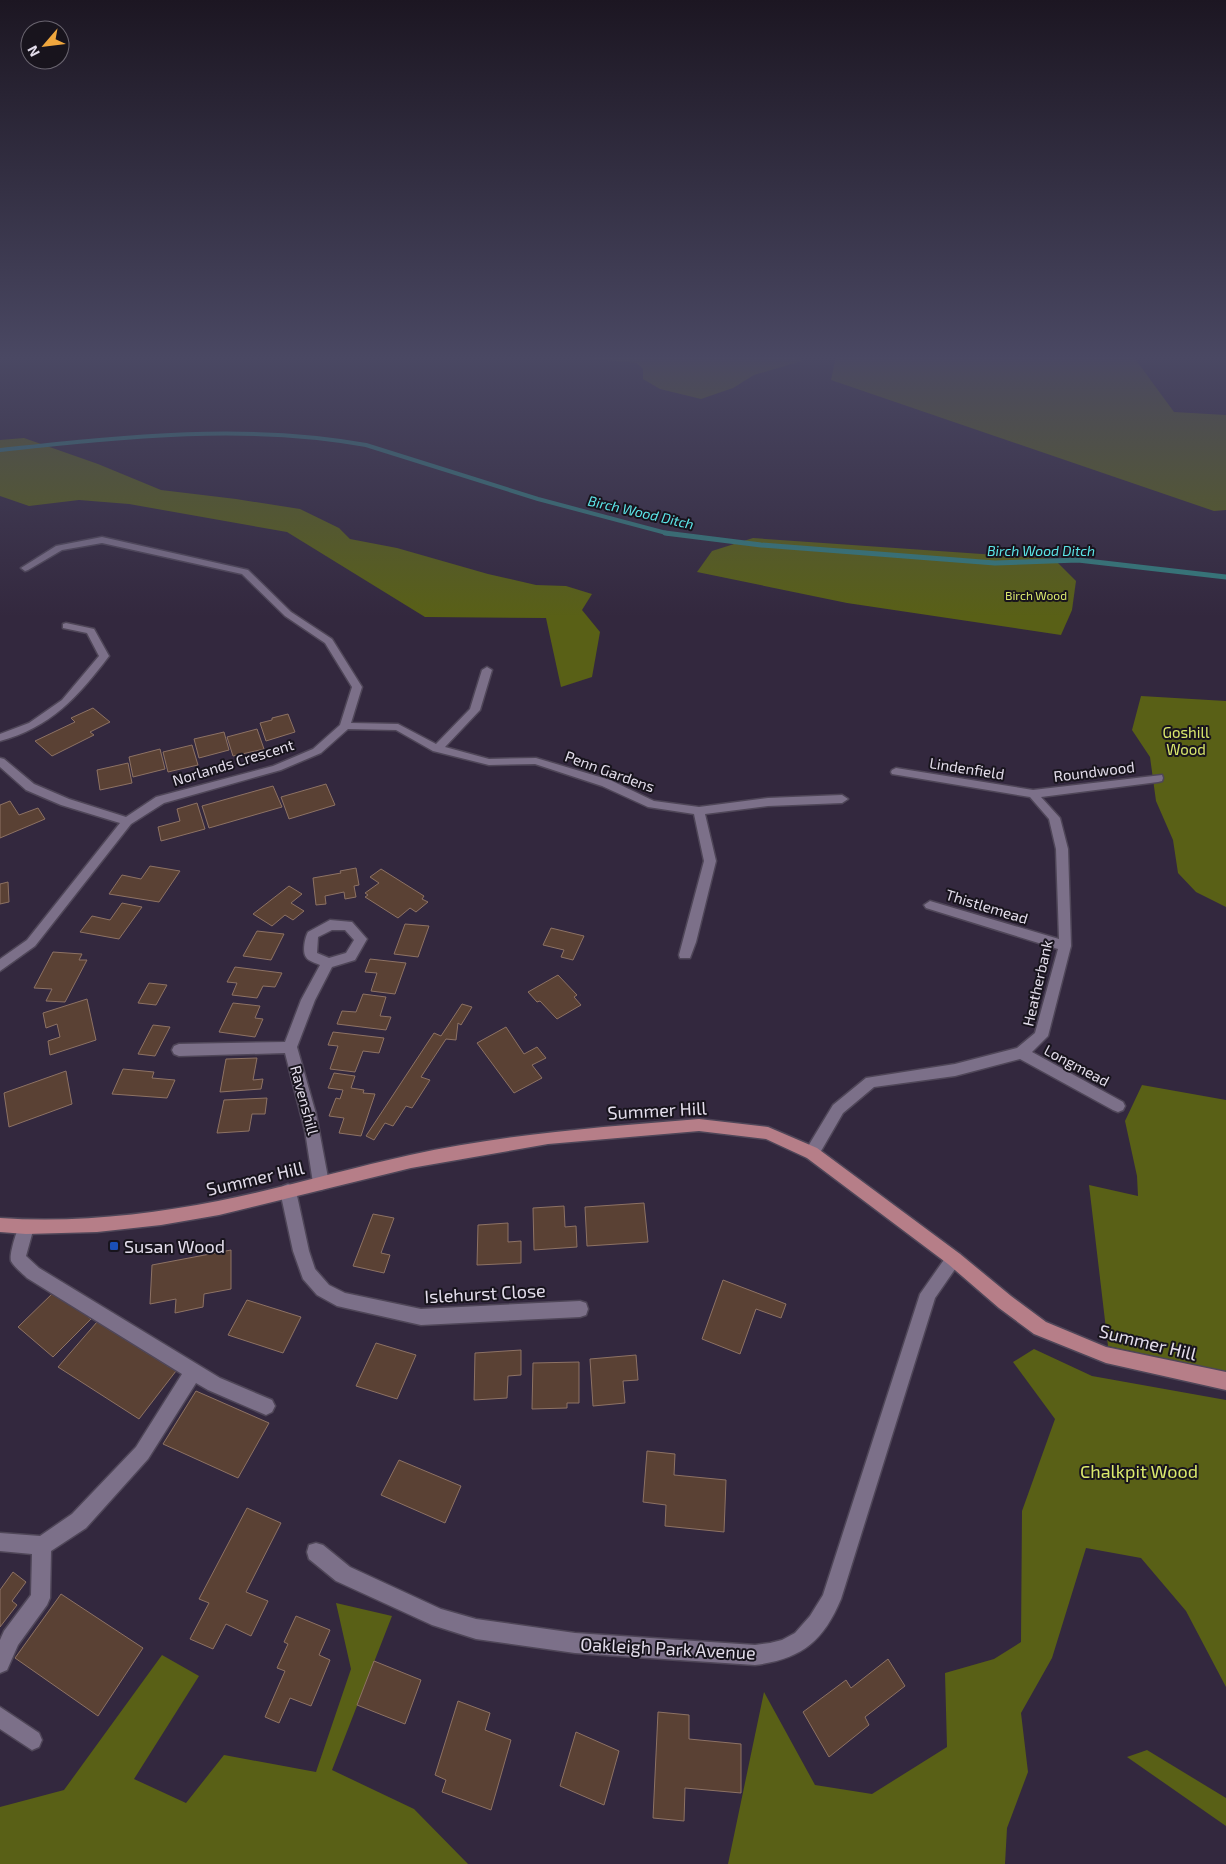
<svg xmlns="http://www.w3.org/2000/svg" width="1226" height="1864" font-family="'Exo 2',sans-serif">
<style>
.forest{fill:#596016}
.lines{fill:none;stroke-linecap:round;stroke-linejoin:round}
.stream-far1{stroke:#337b7c;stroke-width:4}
.stream{stroke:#337b7c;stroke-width:5}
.building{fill:#5a4134;stroke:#8d7264}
.minor-casing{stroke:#4f4658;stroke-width:3}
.major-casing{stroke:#4f4658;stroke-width:3}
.minor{fill:#7c7089;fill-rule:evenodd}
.major{fill:#b67e88;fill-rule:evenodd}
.transit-dot{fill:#1a4fb4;stroke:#18141d;stroke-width:2}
.labels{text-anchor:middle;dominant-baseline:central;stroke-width:4;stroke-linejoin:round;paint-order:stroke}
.far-park-label{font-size:12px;fill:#dbe96d;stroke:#18141d}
.far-water-label{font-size:14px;font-style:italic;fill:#5ce6e9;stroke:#18141d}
.park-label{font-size:15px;fill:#dbe96d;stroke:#18141d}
.street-label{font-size:15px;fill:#e3ddeb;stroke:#18141d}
.near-street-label{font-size:18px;fill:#e3ddeb;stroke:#18141d}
.near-poi-label{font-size:18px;fill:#e3ddeb;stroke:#18141d;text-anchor:start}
.near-park-label{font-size:18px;fill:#dbe96d;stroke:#18141d}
</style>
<rect width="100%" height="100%" fill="#33283e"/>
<g class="forest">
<path d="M561 356H795L802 361 754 375 733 388 701 399 660 389 643 379V369L637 363Z"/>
<path d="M836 356H1133L1174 412 1226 415V510L1214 511 831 380Z"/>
<path d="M24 438 98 464 161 490 236 499 300 509 339 528 350 539 397 548 488 574 536 585 566 586 592 594 582 610 600 632 592 677 561 687 546 618 425 617 287 532 129 504 79 500 29 506 0 496V440Z"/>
<path d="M753 538 1054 559 1076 581 1072 610 1061 635 847 603 697 572 712 551Z"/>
<path d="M1141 696 1226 701V907L1196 892 1178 873 1173 840 1156 801 1150 757 1132 730Z"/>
<path d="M1142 1085 1226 1100V1372L1108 1346 1089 1185 1138 1196 1137 1176 1125 1121Z"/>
<path d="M1034 1349 1092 1376 1226 1400V1687L1186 1611 1141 1558 1086 1548 1052 1658 1021 1713 1028 1772 1007 1828 1005 1864H728L764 1692 815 1785 872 1794 947 1747 945 1673 994 1659 1021 1642 1022 1511 1055 1419 1013 1362Z"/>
<path d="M336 1603 392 1616 332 1770 414 1809 468 1864H0V1807L64 1790 162 1655 199 1676 134 1779 186 1803 224 1755 316 1772 351 1669Z"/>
<path d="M1147 1750 1226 1798V1826L1127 1757Z"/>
</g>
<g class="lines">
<path class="stream-far1" d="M0 450C121 437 245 423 366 445L538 499 670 534"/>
<path class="stream" d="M665 533 761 545 995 563 1078 560 1226 577"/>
</g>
<g class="building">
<path d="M93 708 110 722 90 732 94 735 52 756 35 741 75 722 71 718Z"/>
<path d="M288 714 295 732 266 741 260 723 272 720V718Z"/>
<path d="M257 729 264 749 233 756 227 737Z"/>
<path d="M224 732 229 750 199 758 194 739Z"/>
<path d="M192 745 198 765 168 772 163 752Z"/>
<path d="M160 749 165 769 133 777 129 757Z"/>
<path d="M128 763 132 783 100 790 97 770Z"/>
<path d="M326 784 335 805 289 819 281 797Z"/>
<path d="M273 786 282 807 209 828 202 806Z"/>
<path d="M10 801 19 815 38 808 45 819 0 838V805Z"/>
<path d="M197 803 205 829 161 841 158 827 180 821 177 809Z"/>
<path d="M150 866 180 871 159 902 109 894 122 875 141 879Z"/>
<path d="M356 868 359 885 354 886 356 897 345 899 344 892 325 896 326 904 316 905 313 878 341 873 340 871Z"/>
<path d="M381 869 424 896 422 899 428 902 416 912 410 908 398 918 365 897 368 895 365 893 379 883 370 877Z"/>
<path d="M8 882 9 902 0 904V884Z"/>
<path d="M289 886 302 894 291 903 304 911 293 920 285 915 272 926 253 914Z"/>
<path d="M122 903 142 907 119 939 80 932 92 916 110 920Z"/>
<path d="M405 924 429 926 418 957 394 954Z"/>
<path d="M551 928 584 936 573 960 561 957 564 950 543 945Z"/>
<path d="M257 931 284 934 271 960 243 956Z"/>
<path d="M53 952 82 954 79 960H87L65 1002 46 1001 52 989 34 988Z"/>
<path d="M370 959 406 963 395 994 371 991 377 973 365 972Z"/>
<path d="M235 967 282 973 275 987 263 986 257 998 232 995 237 983 227 982Z"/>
<path d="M558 975 577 995 574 997 581 1005 557 1019 540 1001 537 1002 528 992Z"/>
<path d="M149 983 167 985 156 1005 138 1003Z"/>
<path d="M363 994 386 997 380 1016 391 1017 386 1030 337 1024 342 1011 356 1012Z"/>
<path d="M87 999 96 1040 50 1055 48 1041 60 1037 57 1024 46 1028 43 1013Z"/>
<path d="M233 1003 260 1006 255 1018 263 1019 255 1037 219 1032Z"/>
<path d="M462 1004 472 1007 461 1025 458 1023 456 1040 446 1039 421 1077 430 1080 412 1108 406 1106 393 1126 385 1123 374 1140 366 1136 434 1033 441 1036Z"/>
<path d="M153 1025 170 1027 155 1056 138 1054Z"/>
<path d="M506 1027 524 1054 537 1047 546 1058 532 1065 542 1078 514 1093 477 1043Z"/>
<path d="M333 1032 384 1038 379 1053 363 1051 355 1072 330 1069 338 1046 328 1045Z"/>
<path d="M257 1058 253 1080 263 1079 261 1089 220 1092 226 1059Z"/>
<path d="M123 1069 154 1072 152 1078 175 1080 167 1098 112 1094Z"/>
<path d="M66 1071 72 1104 9 1127 4 1093Z"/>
<path d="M334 1073 355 1076 351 1088 364 1090 363 1093 375 1094 361 1136 339 1133 344 1118 329 1116 336 1098 340 1099 343 1090 328 1088Z"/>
<path d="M267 1098 265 1114H252L249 1131 217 1133 224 1100Z"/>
<path d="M644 1203 648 1242 587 1246 585 1207Z"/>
<path d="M564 1206 565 1227 576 1226 577 1247 534 1250 533 1208Z"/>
<path d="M373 1214 394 1218 381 1253 390 1255 384 1273 353 1266Z"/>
<path d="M508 1223V1242L521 1241V1263L477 1265 478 1225Z"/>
<path d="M231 1250V1289L204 1294 203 1307 175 1313 176 1299 150 1304 152 1265Z"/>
<path d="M723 1280 786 1304 781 1318 756 1309 740 1354 702 1339Z"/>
<path d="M55 1291 91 1319 53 1357 18 1327Z"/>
<path d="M247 1300 301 1317 283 1353 228 1335Z"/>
<path d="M97 1322 176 1371 139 1419 58 1367Z"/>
<path d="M376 1343 416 1355 397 1399 356 1386Z"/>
<path d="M521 1350V1375L508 1376 507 1398 474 1400 475 1353Z"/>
<path d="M636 1355 638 1380 623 1381 625 1403 593 1406 590 1359Z"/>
<path d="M579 1362V1403H567V1408L532 1409 533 1363Z"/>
<path d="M196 1391 269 1423 238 1478 163 1444Z"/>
<path d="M647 1451 675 1454 674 1475 726 1480 724 1532 665 1526 666 1505 643 1502Z"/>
<path d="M399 1460 461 1486 445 1523 381 1495Z"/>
<path d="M247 1508 281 1523 246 1592 268 1601 251 1636 226 1624 213 1649 190 1639 209 1603 199 1599Z"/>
<path d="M13 1572 26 1582 12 1601 17 1605 0 1627V1590Z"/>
<path d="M61 1594 143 1648 98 1716 15 1658Z"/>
<path d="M296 1616 330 1630 319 1655 330 1660 311 1706 290 1698 279 1723 265 1717 285 1671 277 1668 288 1644 284 1642Z"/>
<path d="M888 1659 905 1686 865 1717 869 1725 829 1757 803 1712 846 1680 851 1688Z"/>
<path d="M374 1661 421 1680 405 1724 357 1705Z"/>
<path d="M458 1701 490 1713 485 1730 511 1740 491 1810 442 1792 446 1780 435 1775Z"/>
<path d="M658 1712 689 1715V1739L741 1744V1793L685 1788 684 1821 653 1818Z"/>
<path d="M576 1732 619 1751 604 1805 560 1786Z"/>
</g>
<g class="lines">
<defs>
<g id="minor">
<path d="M102 537 248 570 291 612 332 639 362 687 351 723 398 724 436 744 470 709 482 670 487 667 492 670 480 710 445 747 489 759 536 758 610 780 654 801 699 807 768 798 842 795 848 799 842 803 768 806 705 814 716 861 696 942 690 958H680L679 955 704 861 694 814 648 807 602 786 535 764 489 765 433 751 396 730 348 729 321 753 281 770 164 803 131 824 35 946 0 971V959L27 940 120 823 61 805 26 790 0 767V758L4 759 34 784 69 799 126 817 156 797 273 766 313 749 340 725 352 687 325 643 285 616 242 574 102 543 62 550 28 570 25 571 21 568 56 546Z"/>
<path d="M66 623 94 629 109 656C79 696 50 728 0 741V734L29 723 62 700 99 656 87 633 63 628V624Z"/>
<path d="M896 768 1033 790 1162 775 1163 778 1162 781 1158 782 1041 797 1060 818 1068 849 1071 946 1048 1036 1032 1052 1123 1102 1125 1106 1123 1110 1118 1112 1113 1110 1020 1059 955 1076 874 1087 843 1113 817 1158 812 1159 807 1158 805 1153 807 1148 833 1105 866 1078 955 1064 1017 1048 1035 1033 1058 949 926 908 924 905 930 901 1059 939 1056 849 1049 819 1030 797 892 774 891 772 892 770Z"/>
<path d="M330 920 352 922 367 939 355 960 332 967 315 1000 297 1047 316 1114 329 1183 326 1188 321 1190 316 1188 313 1183 305 1131 285 1053 179 1056 174 1054 172 1050 174 1046 179 1044 285 1042 301 1000 320 965C316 963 308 961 306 957 302 952 305 937 308 932ZM332 930H345L354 940 346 953 329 958 317 953 318 937Z"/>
<path d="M288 1184 293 1186 296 1191 309 1251 315 1269 329 1285 345 1293 421 1309 580 1301 586 1303 588 1309 586 1315 580 1317 421 1325 337 1306 317 1295 303 1279 293 1251 280 1191 283 1186Z"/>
<path d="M26 1220 31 1222 34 1227 26 1256 39 1268 220 1378 272 1400 275 1406 272 1412 266 1415 208 1390 196 1383 148 1459 86 1528 51 1551 50 1598 47 1605 18 1645 7 1670 0 1673V1640L4 1631 31 1595 32 1554 0 1551V1533L40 1536 72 1514 136 1447 182 1374 27 1278C22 1273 14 1267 11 1261 9 1254 17 1229 21 1222Z"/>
<path d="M954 1252 960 1254 962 1259 935 1298 841 1599C823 1642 801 1659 755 1665L575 1653 476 1639 432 1625 336 1581 309 1559 307 1552 309 1545 316 1543 323 1545 350 1567 441 1609 476 1619 575 1633 755 1645 770 1643 782 1640 795 1633 810 1616 823 1595 920 1294 948 1254Z"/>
<path d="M0 1707 39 1733 42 1740 39 1747 32 1750 0 1729Z"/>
</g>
<path id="major" d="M699 1119 768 1127 817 1148 960 1254 1011 1296 1046 1322 1106 1347 1226 1372V1390L1106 1363 1034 1334 999 1308 948 1264 807 1158 766 1139 699 1131 548 1144 411 1168 219 1215 161 1225 97 1232 26 1234 0 1232V1218C73 1223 147 1215 218 1201 283 1188 346 1169 410 1155 505 1134 602 1127 699 1119Z"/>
</defs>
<use href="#minor" class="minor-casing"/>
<use href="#major" class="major-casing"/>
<use href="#minor" class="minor"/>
<use href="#major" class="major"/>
</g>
<linearGradient id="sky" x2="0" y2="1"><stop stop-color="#1c1622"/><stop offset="0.58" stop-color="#4a4863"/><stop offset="1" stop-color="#4a4863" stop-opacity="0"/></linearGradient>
<rect width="1226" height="617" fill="url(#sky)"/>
<rect class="transit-dot" x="109" y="1241" width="10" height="10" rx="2.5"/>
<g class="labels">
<g class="far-park-label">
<text x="1036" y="595">Birch Wood</text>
</g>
<g class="far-water-label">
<text transform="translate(641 512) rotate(13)">Birch Wood Ditch</text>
<text x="1041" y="550">Birch Wood Ditch</text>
</g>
<g class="park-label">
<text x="1186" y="732">Goshill<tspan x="1186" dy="17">Wood</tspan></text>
</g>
<g class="street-label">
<text transform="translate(233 762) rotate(-17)">Norlands Crescent</text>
<text transform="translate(967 768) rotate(9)">Lindenfield</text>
<text transform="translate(610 771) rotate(20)">Penn Gardens</text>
<text transform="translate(1094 771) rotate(-7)">Roundwood</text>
<text transform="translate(987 906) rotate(17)">Thistlemead</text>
<text transform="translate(1037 983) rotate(-77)">Heatherbank</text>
<text transform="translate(1077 1065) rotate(28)">Longmead</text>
<text transform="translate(305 1100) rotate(75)">Ravenshill</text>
</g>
<g class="near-street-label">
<text transform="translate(657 1110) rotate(-3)">Summer Hill</text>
<text transform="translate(255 1178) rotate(-13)">Summer Hill</text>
<text transform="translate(485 1293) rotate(-3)">Islehurst Close</text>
<text transform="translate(1148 1342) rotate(14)">Summer Hill</text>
<text transform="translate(668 1648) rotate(3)">Oakleigh Park Avenue</text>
</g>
<g class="near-poi-label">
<text x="124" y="1246">Susan Wood</text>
</g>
<g class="near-park-label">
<text x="1139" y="1471">Chalkpit Wood</text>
</g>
</g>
<g transform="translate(45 45) rotate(242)"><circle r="24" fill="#18141d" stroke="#69646f"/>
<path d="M0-4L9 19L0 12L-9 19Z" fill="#f0a73e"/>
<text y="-8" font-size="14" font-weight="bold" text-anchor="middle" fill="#e3ddeb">N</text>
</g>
</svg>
